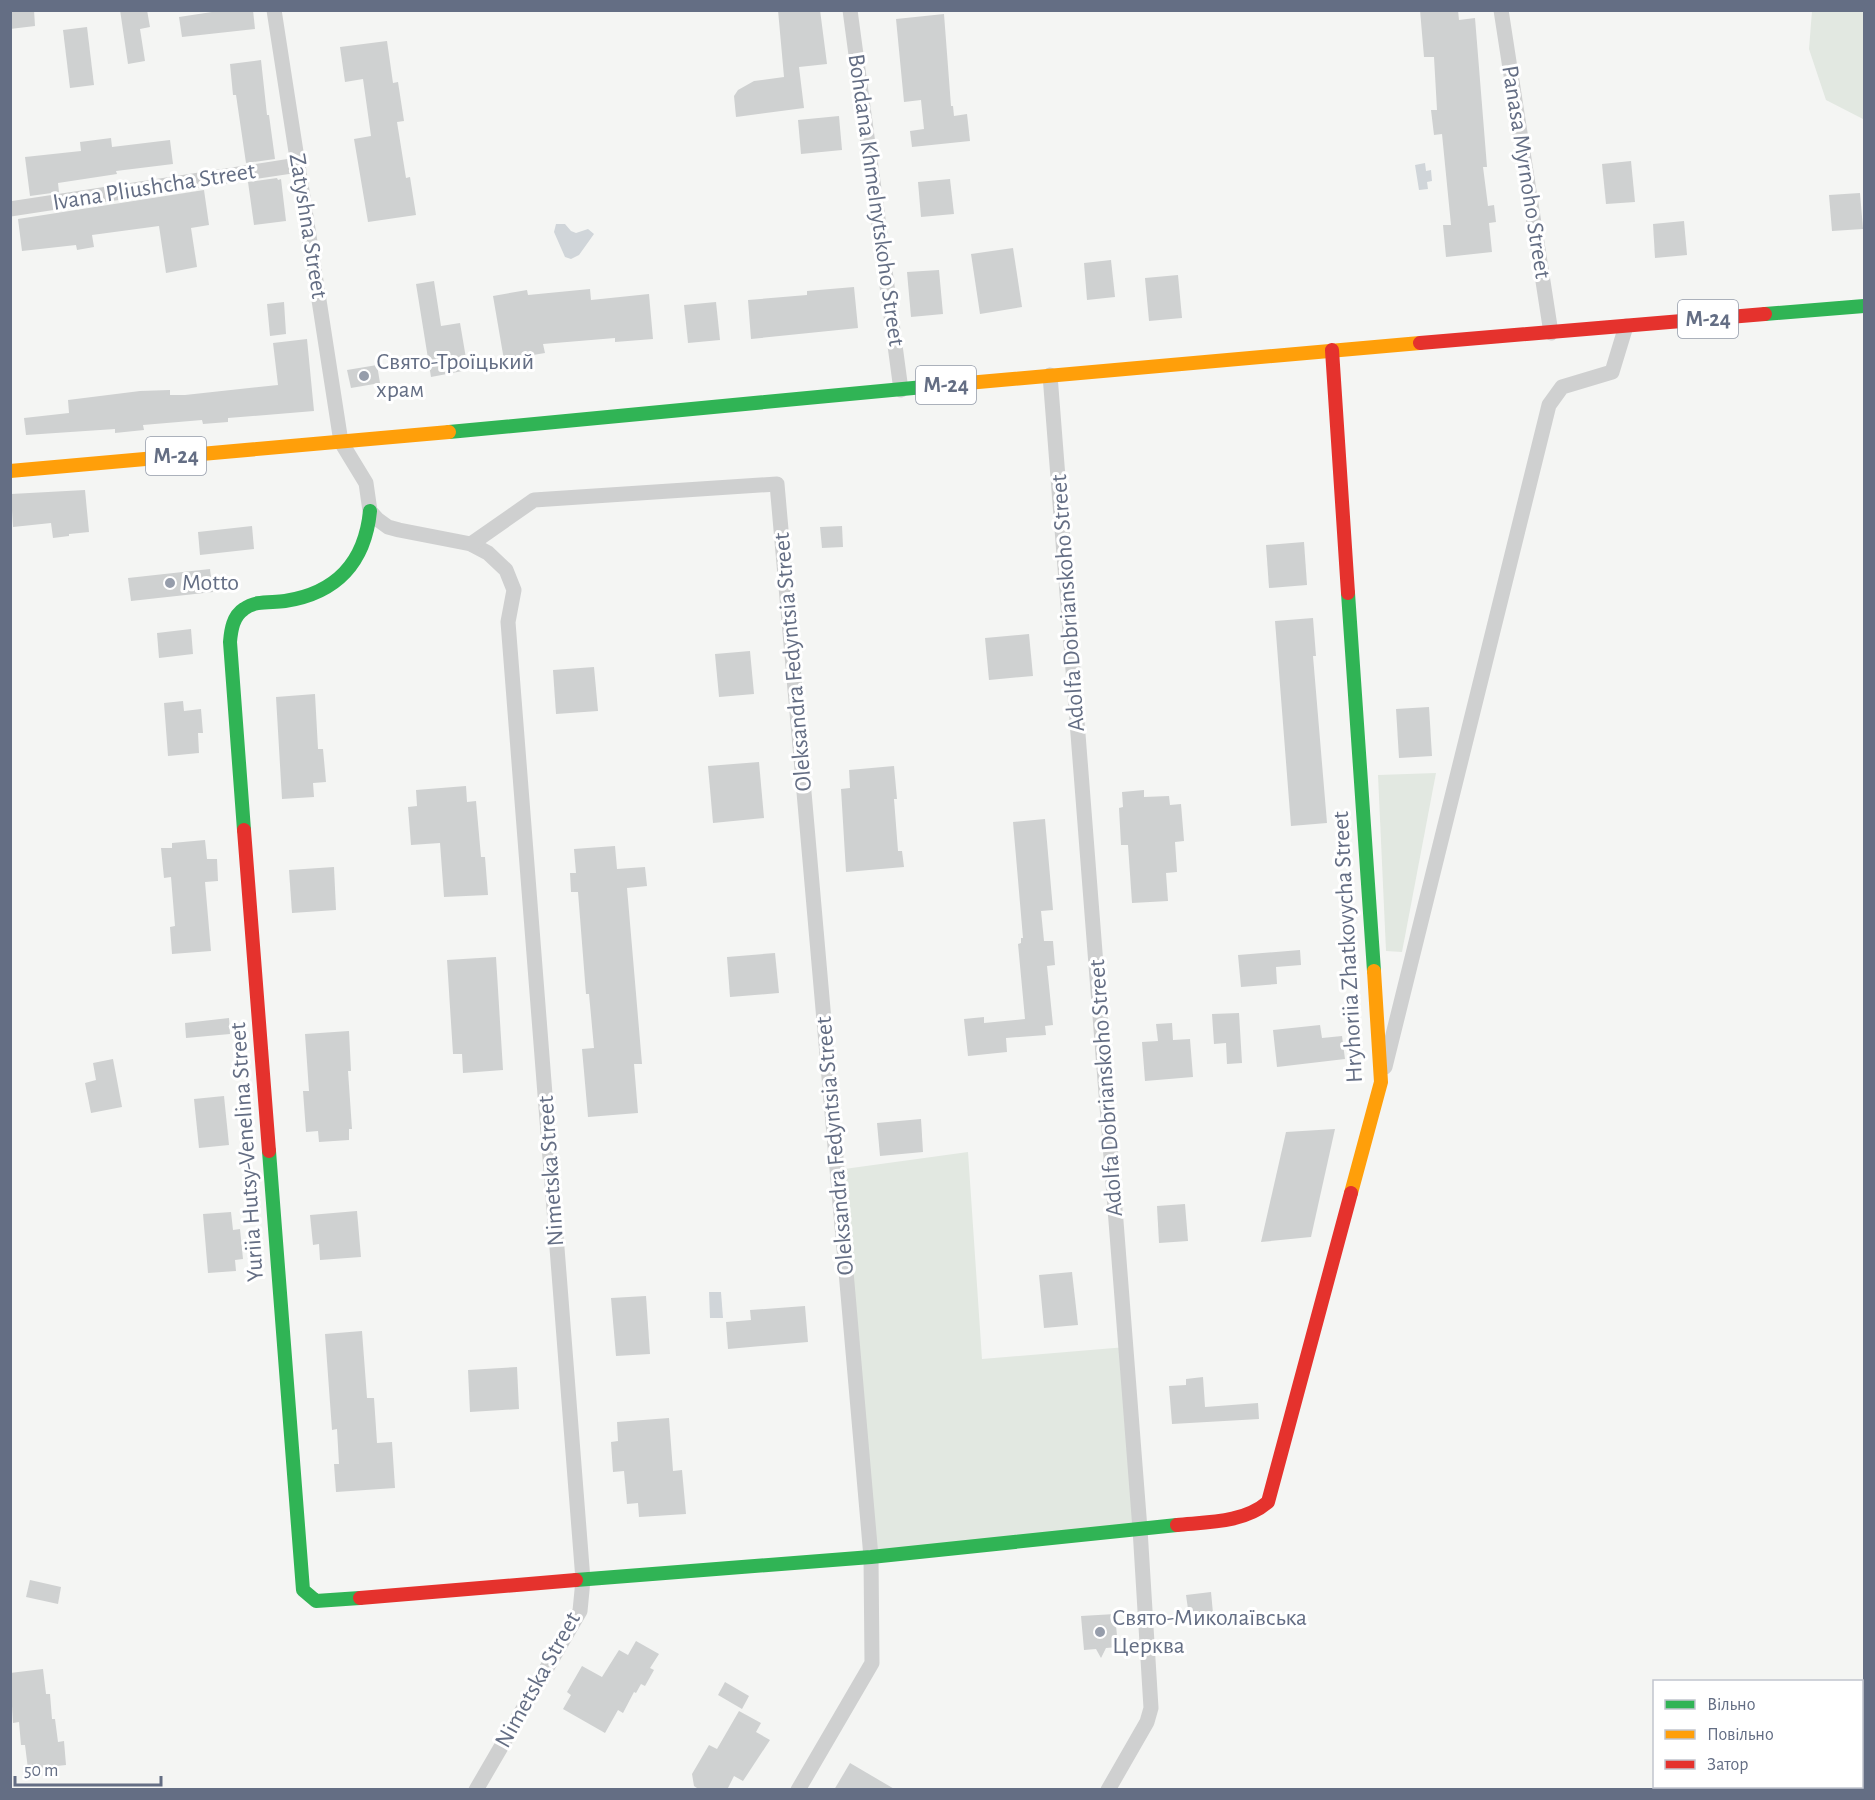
<svg xmlns="http://www.w3.org/2000/svg" width="1875" height="1800" font-family="'Alegreya Sans',sans-serif">
<style>
.green{fill:#e2e8e1}
.water{fill:#d0d5d9}
.building{fill:#cfd1d1}
.lines{fill:none;stroke-linecap:round;stroke-linejoin:round}
.street{stroke:#cfd0d0;stroke-width:15}
.fast{stroke:#30b455;stroke-width:14}
.slow{stroke:#ff9f0a;stroke-width:14}
.jam{stroke:#e5322d;stroke-width:14}
.poi-dot{fill:#969dab;stroke:#fff;stroke-width:2}
.labels{text-anchor:middle;dominant-baseline:central;stroke-width:6;stroke-linejoin:round;paint-order:stroke}
.shield{fill:#fff;stroke:#929aa9;stroke-width:1.5}
.shield-label{font-size:22px;font-weight:bold;fill:#646e84}
.street-label{font-size:24px;fill:#646e84;stroke:#fff}
.poi-label{font-size:24px;fill:#646e84;stroke:#fff;text-anchor:start}
</style>
<rect width="100%" height="100%" fill="#f4f5f3"/>
<g class="green">
<path d="M1812 11H1864V130L1863 119 1826 100 1809 49Z"/>
<path d="M1436 773 1402 952 1386 951 1378 775Z"/>
<path d="M968 1152 982 1359 1126 1347 1140 1529 871 1557 837 1170Z"/>
</g>
<g class="water">
<path d="M1425 163 1426 171 1431 170 1432 181 1427 182 1428 189 1419 190 1415 165Z"/>
<path d="M556 224H565L571 231 576 233 588 229 594 234 579 255 571 259 565 257 554 232Z"/>
<path d="M709 1292H721L723 1318H710Z"/>
</g>
<g class="building">
<path d="M10 10H34L35 26 10 29Z"/>
<path d="M120 10H147L150 27 140 29 145 61 128 64Z"/>
<path d="M225 10H253L255 29 182 37 179 17Z"/>
<path d="M778 10H820L827 64 799 67 804 108 736 117 734 96 738 90 754 81 784 77Z"/>
<path d="M1420 10H1458L1459 20 1475 18 1487 167H1483L1488 206 1494 205 1496 222 1489 223 1492 252 1446 257 1443 225H1451L1442 134 1434 135 1431 110H1437L1434 57H1424Z"/>
<path d="M944 14 951 106H953L954 116 967 114 970 141 912 147 910 131 924 129 921 100 904 102 896 19Z"/>
<path d="M87 27 94 85 70 88 63 30Z"/>
<path d="M387 41 393 83 398 82 404 121 397 122 406 178 410 177 416 215 368 222 354 139 371 136 363 79 345 82 340 47Z"/>
<path d="M261 60 267 115H269L275 159 246 163 236 95H233L230 64Z"/>
<path d="M839 116 842 150 801 154 798 120Z"/>
<path d="M111 138 112 147 170 140 173 164 116 171 117 174 58 183 59 192 30 196 25 157 81 151 80 142Z"/>
<path d="M1631 161 1635 202 1606 204 1602 164Z"/>
<path d="M277 178 278 180 281 179 286 221 254 225 248 182Z"/>
<path d="M950 179 954 214 921 217 918 182Z"/>
<path d="M204 190 209 225 191 228 197 267 166 273 159 226 92 235 94 247 77 250 76 245 22 251 18 219Z"/>
<path d="M1860 193 1863 229 1832 231 1829 195Z"/>
<path d="M1684 221 1687 255 1655 258 1653 224Z"/>
<path d="M1013 248 1022 307 980 314 971 254Z"/>
<path d="M1111 260 1115 297 1087 300 1084 263Z"/>
<path d="M939 270 943 314 911 317 907 272Z"/>
<path d="M1178 275 1182 318 1149 321 1145 278Z"/>
<path d="M434 281 441 326 460 323 468 370 431 377 416 284Z"/>
<path d="M854 287 858 328 751 339 748 300 807 295V291Z"/>
<path d="M590 289 591 300 649 294 653 339 615 342V338L543 344 545 353 504 360 493 296 527 290 528 295Z"/>
<path d="M284 302 286 334 270 336 267 304Z"/>
<path d="M716 302 720 340 688 343 684 305Z"/>
<path d="M307 339 314 411 228 418V422L203 424 202 420 143 425 144 430 115 433V429L26 435 24 418 69 413 68 400 140 391 170 390V395H185L278 385 273 343Z"/>
<path d="M377 365 380 383 351 388 347 370Z"/>
<path d="M85 490 89 532 69 534V536L53 538 51 523 13 527 11 494Z"/>
<path d="M252 526 254 549 200 555 198 532Z"/>
<path d="M842 526 843 547 822 548 820 527Z"/>
<path d="M1304 542 1307 585 1269 588 1266 545Z"/>
<path d="M210 569 213 592 131 601 128 578Z"/>
<path d="M1313 618 1316 656H1313L1327 823 1291 826 1275 621Z"/>
<path d="M191 629 193 654 159 658 157 633Z"/>
<path d="M1029 634 1033 676 989 680 985 638Z"/>
<path d="M750 651 754 694 719 697 715 654Z"/>
<path d="M594 667 598 711 556 714 553 670Z"/>
<path d="M315 694 318 749H323L326 782 313 783 314 797 282 799 276 697Z"/>
<path d="M183 701 184 711 201 709 203 733H198L199 753 168 756 164 703Z"/>
<path d="M1429 707 1432 756 1399 758 1396 709Z"/>
<path d="M759 762 764 818 713 823 708 766Z"/>
<path d="M894 766 897 799H894L898 851H902L904 867 846 872 841 789 850 788 849 770Z"/>
<path d="M466 786 467 802 476 801 481 857H485L488 895 444 897 440 843 411 845 408 807 417 806 416 790Z"/>
<path d="M1144 790V797L1169 796 1170 805 1181 804 1184 841 1175 842 1177 872 1166 873 1168 901 1132 903 1128 845H1121L1119 808 1123 807 1122 792Z"/>
<path d="M1045 819 1053 910 1041 911 1044 941H1053L1055 965 1047 966 1053 1025 1045 1026 1046 1035 1006 1038 1007 1052 968 1056 964 1019 984 1017V1023L1025 1019 1018 944 1021 943V938H1023L1013 822Z"/>
<path d="M205 840 207 859H217L218 881 205 882 211 951 172 954 170 927 175 926 171 877 164 878 161 848H172V843Z"/>
<path d="M615 846 617 869 645 867 647 886 627 888 642 1064H634L638 1113 588 1117 582 1049 594 1048 589 994H586L578 892H571L570 873H576L574 849Z"/>
<path d="M334 867 336 910 292 913 289 870Z"/>
<path d="M1300 950 1301 965 1276 967 1277 984 1241 987 1238 955Z"/>
<path d="M775 953 779 993 730 997 727 957Z"/>
<path d="M496 957 503 1070 463 1073 462 1054H453L447 960Z"/>
<path d="M1239 1013 1242 1063 1227 1064 1226 1043 1214 1044 1212 1014Z"/>
<path d="M229 1018 230 1034 186 1038 185 1023Z"/>
<path d="M1172 1023 1173 1040 1190 1039 1193 1077 1145 1081 1142 1042 1158 1041 1156 1024Z"/>
<path d="M1320 1025 1322 1038 1342 1036 1345 1059 1277 1067 1273 1030Z"/>
<path d="M349 1031 351 1071H348L352 1129H349V1140L319 1142 318 1131 306 1132 303 1091H309L305 1034Z"/>
<path d="M113 1059 122 1107 91 1113 85 1083 96 1080 93 1063Z"/>
<path d="M224 1096 229 1145 199 1148 194 1099Z"/>
<path d="M921 1119 923 1152 880 1156 877 1123Z"/>
<path d="M1335 1129 1311 1237 1261 1242 1286 1132Z"/>
<path d="M1185 1204 1188 1241 1159 1243 1157 1206Z"/>
<path d="M357 1211 361 1257 320 1260 319 1244 313 1245 310 1215Z"/>
<path d="M231 1212 233 1230 240 1229 243 1259 235 1260 236 1271 208 1273 203 1214Z"/>
<path d="M1072 1272 1078 1325 1044 1328 1039 1275Z"/>
<path d="M646 1296 650 1354 616 1356 611 1298Z"/>
<path d="M805 1306 808 1342 728 1349 726 1322 751 1320 750 1310Z"/>
<path d="M362 1331 367 1398H374L377 1443 392 1442 395 1488 336 1492 334 1464H339L337 1429 332 1430 325 1334Z"/>
<path d="M517 1367 519 1409 470 1412 468 1370Z"/>
<path d="M1203 1377 1205 1407 1258 1403 1259 1419 1172 1424 1169 1386 1186 1385V1379Z"/>
<path d="M669 1418 673 1471 682 1470 686 1514 639 1517 638 1503 627 1504 624 1471 613 1472 611 1442 618 1441 617 1422Z"/>
<path d="M30 1580 61 1587 58 1604 26 1597Z"/>
<path d="M1211 1592 1213 1613 1189 1616 1186 1595Z"/>
<path d="M1115 1614 1118 1647 1106 1648 1101 1658 1096 1649 1084 1650 1081 1616Z"/>
<path d="M636 1641 659 1654 650 1668 654 1670 645 1686 641 1684 636 1693 634 1692 623 1713 618 1710 605 1733 563 1709 571 1695 567 1692 582 1666 602 1677 619 1650 628 1655Z"/>
<path d="M43 1669 46 1694H50L52 1719H55L58 1742 64 1741 66 1765 28 1769 25 1745H21L19 1722 13 1723 10 1673Z"/>
<path d="M725 1682 749 1696 742 1709 718 1695Z"/>
<path d="M739 1711 761 1723 756 1732 770 1740 743 1781 734 1776 727 1790H700L694 1786 692 1774 709 1745 717 1749Z"/>
<path d="M850 1763 896 1790H834Z"/>
</g>
<g class="lines">
<g class="street">
<path d="M274 10 341 442 366 483 370 511 377 519 388 527 399 530 471 544 488 553 506 570 514 590 508 622 583 1580 580 1611 476 1790"/>
<path d="M850 10 901 390"/>
<path d="M1501 10 1551 333"/>
<path d="M10 209 298 165"/>
<path d="M1050 375 1140 1529 1151 1708 1147 1722 1108 1790"/>
<path d="M471 544 534 500 777 484 871 1557 872 1663 798 1790"/>
<path d="M1385 1067 1549 405 1562 387 1612 372 1626 326"/>
</g>
<g class="fast">
<path d="M1765 314 1864 306"/>
<path d="M449 432 945 385"/>
<path d="M1348 593 1374 971"/>
<path d="M244 830 230 642C231 630 233 616 244 609 256 600 271 603 285 601 337 593 365 562 370 511"/>
<path d="M269 1151 303 1590 316 1601 360 1598"/>
<path d="M576 1580 871 1557 1177 1525"/>
</g>
<g class="slow">
<path d="M945 385 1420 343"/>
<path d="M10 471 449 432"/>
<path d="M1351 1193 1381 1082 1374 971"/>
</g>
<g class="jam">
<path d="M1420 343 1765 314"/>
<path d="M1332 350 1348 593"/>
<path d="M244 830 269 1151"/>
<path d="M1177 1525C1207 1522 1244 1523 1268 1502L1351 1193"/>
<path d="M360 1598 576 1580"/>
</g>
</g>
<g class="poi-dot">
<circle cx="364" cy="376" r="6"/>
<circle cx="170" cy="583" r="6"/>
<circle cx="1100" cy="1632" r="6"/>
</g>
<g class="labels">
<g class="shield">
<rect x="1678" y="300" width="60" height="38" rx="4.5"/>
<rect x="916" y="366" width="60" height="38" rx="4.5"/>
<rect x="146" y="437" width="60" height="38" rx="4.5"/>
</g>
<g class="shield-label">
<text x="1708" y="319">М-24</text>
<text x="946" y="385">М-24</text>
<text x="176" y="456">М-24</text>
</g>
<g class="street-label">
<text transform="translate(1526 172) rotate(81)">Panasa Myrnoho Street</text>
<text transform="translate(154 187) rotate(-9)">Ivana Pliushcha Street</text>
<text transform="translate(876 200) rotate(82)">Bohdana Khmelnytskoho Street</text>
<text transform="translate(308 226) rotate(81)">Zatyshna Street</text>
<text transform="translate(1068 603) rotate(-94)">Adolfa Dobrianskoho Street</text>
<text transform="translate(793 662) rotate(-95)">Oleksandra Fedyntsia Street</text>
<text transform="translate(1348 947) rotate(-93)">Hryhoriia Zhatkovycha Street</text>
<text transform="translate(1106 1088) rotate(-94)">Adolfa Dobrianskoho Street</text>
<text transform="translate(835 1146) rotate(-95)">Oleksandra Fedyntsia Street</text>
<text transform="translate(247 1152) rotate(-94)">Yuriia Hutsy-Venelina Street</text>
<text transform="translate(551 1171) rotate(-94)">Nimetska Street</text>
<text transform="translate(538 1680) rotate(-61)">Nimetska Street</text>
</g>
<g class="poi-label">
<text x="376" y="362">Свято-Троїцький<tspan x="376" dy="28">храм</tspan></text>
<text x="182" y="583">Motto</text>
<text x="1112" y="1618">Свято-Миколаївська<tspan x="1112" dy="28">Церква</tspan></text>
</g>
</g>
<rect width="1875" height="1800" fill="none" stroke="#646e84" stroke-width="24"/>
<rect x="1653" y="1680" width="210" height="108" fill="#ffffff" stroke="#c1c5ce" stroke-width="1.5"/>
<rect x="1665" y="1700" width="30" height="9" fill="#30b455" stroke="#c1c5ce" stroke-width="1.5"/>
<text x="1707" y="1710" font-size="18" fill="#646e84">Вільно</text>
<rect x="1665" y="1730" width="30" height="9" fill="#ff9f0a" stroke="#c1c5ce" stroke-width="1.5"/>
<text x="1707" y="1740" font-size="18" fill="#646e84">Повільно</text>
<rect x="1665" y="1760" width="30" height="9" fill="#e5322d" stroke="#c1c5ce" stroke-width="1.5"/>
<text x="1707" y="1770" font-size="18" fill="#646e84">Затор</text>
<path d="M15 1776v9h146v-9" fill="none" stroke="#646e84" stroke-width="3"/>
<text x="24" y="1776" font-size="18" fill="#646e84" stroke="#ffffff" stroke-width="4.5" paint-order="stroke">50 m</text>
</svg>
